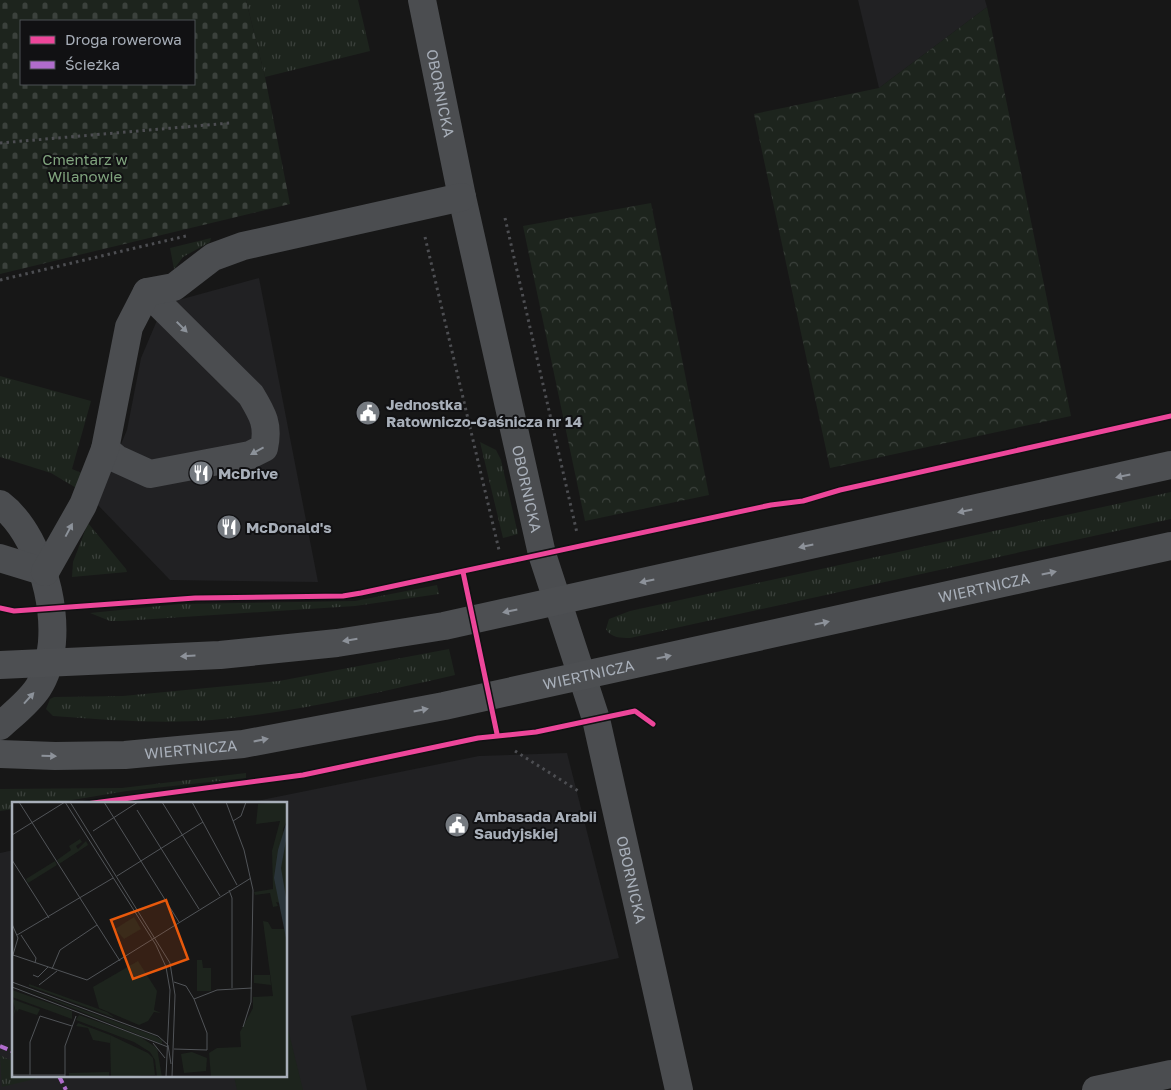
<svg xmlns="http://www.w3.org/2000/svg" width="1171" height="1090" font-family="'Golos Text',sans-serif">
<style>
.built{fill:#212123}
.grass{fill:url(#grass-tufts)}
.forest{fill:url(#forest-crowns)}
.cemetery{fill:url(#cemetery-stones);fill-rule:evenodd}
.park{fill:#1d241d}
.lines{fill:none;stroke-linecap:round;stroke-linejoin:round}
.path{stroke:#4d4e52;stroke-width:3;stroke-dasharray:2.5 4;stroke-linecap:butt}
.minor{stroke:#4b4d50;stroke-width:28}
.major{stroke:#4d4f52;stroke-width:28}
.quiet{stroke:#b06ccc;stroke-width:4;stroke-dasharray:8 4;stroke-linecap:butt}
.cycleway-casing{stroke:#111113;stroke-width:8}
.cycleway{stroke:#ed469a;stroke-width:5}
.oneway{fill:#8c929a}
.oneway2{fill:#8d929a}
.labels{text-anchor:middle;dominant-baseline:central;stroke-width:4;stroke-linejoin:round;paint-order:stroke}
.street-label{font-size:15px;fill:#a8afb9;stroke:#111113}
.park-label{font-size:15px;fill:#80a47e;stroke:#111113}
.poi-label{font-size:15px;font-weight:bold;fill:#a8afb9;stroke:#111113;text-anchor:start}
.inset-road{fill:none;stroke:#515458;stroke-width:1}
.view{fill:#e8590c;fill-opacity:0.15;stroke:#e8590c;stroke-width:2.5}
.inset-edge{fill:none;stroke:#a8afb9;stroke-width:2.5}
</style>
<defs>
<pattern id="grass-tufts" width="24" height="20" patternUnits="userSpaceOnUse" patternTransform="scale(1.25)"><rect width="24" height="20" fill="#1d241d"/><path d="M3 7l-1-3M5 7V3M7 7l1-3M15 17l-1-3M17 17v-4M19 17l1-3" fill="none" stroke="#3b413c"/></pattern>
<pattern id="forest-crowns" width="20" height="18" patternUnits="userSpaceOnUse" patternTransform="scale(1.25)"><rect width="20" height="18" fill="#1d241d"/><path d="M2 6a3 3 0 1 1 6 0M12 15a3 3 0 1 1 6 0" fill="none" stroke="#3b413c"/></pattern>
<pattern id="cemetery-stones" width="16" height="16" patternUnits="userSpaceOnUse" patternTransform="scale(1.25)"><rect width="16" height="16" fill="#1d241d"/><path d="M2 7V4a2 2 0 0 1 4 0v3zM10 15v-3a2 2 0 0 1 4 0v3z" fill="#3b413c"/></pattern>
</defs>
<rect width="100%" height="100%" fill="#171717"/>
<g class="built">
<path d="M858 0H985L987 7 879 88Z"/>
<path d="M259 278 318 582 170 580 96 503 127 430 141 358 158 318 175 301Z"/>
<path d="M567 753 619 958 351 1016 367 1090H0V853L14 850V1076H286V804H241L479 756Z"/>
</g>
<g class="grass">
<path d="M246 0H358L370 51 265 77Z"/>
<path d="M211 238 210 242 183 257 174 269 170 248Z"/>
<path d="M0 376 91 401 72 469 84 474 78 489 51 473 0 457Z"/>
<path d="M480 442 496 450 501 460 518 534 503 538Z"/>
<path d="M1171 492V519L630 638C621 638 611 638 606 629L609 619 630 611Z"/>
<path d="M88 523 126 569 127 572 72 577 73 562Z"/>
<path d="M437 585 439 594 355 606 122 621H110L90 613 180 604 355 601Z"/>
<path d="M449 649 455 675C375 693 294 713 212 720 159 724 107 720 53 716L46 709 50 699 54 697 123 696 279 681Z"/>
<path d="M246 773V778L127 791 48 804H14V809L0 811V789L122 788Z"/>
<path d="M0 1055 14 1062V1076H39V1078L2 1087Z"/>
</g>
<g class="forest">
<path d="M987 7 1071 416 830 468 754 114 879 88Z"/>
<path d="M651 203 709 495 585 521 523 226Z"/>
</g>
<path class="cemetery" d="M0 0H246L265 77 290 204 0 274ZM21 21H194V84H21Z"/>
<path class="park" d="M286 1021 303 1090H237L234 1076H286Z"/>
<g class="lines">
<g class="path">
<path d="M0 143 230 123"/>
<path d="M505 218 577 533"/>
<path d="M425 237 499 550"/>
<path d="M0 280 186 236"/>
<path d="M515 751 580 792"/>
</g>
<g class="minor">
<path id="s1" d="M422 0 462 197 542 554 596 719 679 1090"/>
<path d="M105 449 117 459 150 474 250 455 264 448C269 425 263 415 251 395L147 292"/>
<path d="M0 504C45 538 70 639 38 688 28 703 13 714 0 726"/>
<path d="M0 558 45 572"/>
<path d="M45 572 83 505 105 449 129 327 147 292 174 287 213 257 243 246 462 197"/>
<path d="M1096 1090 1171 1074"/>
</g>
<g class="major">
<path d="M0 665 220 655 337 643 444 626 1171 465"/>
<path id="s2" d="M0 754 55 756 125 755 243 744 444 706 1171 546"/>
</g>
<g class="quiet">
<path d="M0 1046 14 1052"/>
<path d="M59 1076 66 1090"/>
</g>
<defs>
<g id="cycleway">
<path d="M463 572 497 734"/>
<path d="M0 608 14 611 195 598 343 596 361 593 771 505 803 501 840 490 1171 416"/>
<path d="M86 804 303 775 478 738 536 732 635 711 653 724"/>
</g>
</defs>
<use href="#cycleway" class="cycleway-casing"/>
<use href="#cycleway" class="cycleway"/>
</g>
<defs><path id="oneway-solid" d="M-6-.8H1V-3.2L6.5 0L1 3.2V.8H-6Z" transform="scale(1.25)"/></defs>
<g class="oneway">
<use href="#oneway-solid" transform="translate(182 327) rotate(45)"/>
<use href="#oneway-solid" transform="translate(257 451) rotate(151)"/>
<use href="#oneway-solid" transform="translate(69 530) rotate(-62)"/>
<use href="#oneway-solid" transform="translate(29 698) rotate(-48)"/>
</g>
<g class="oneway2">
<use href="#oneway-solid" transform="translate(1123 476) rotate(168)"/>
<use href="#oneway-solid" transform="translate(965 511) rotate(168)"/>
<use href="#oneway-solid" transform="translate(806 546) rotate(168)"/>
<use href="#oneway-solid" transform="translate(1049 573) rotate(-12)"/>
<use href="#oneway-solid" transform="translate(647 581) rotate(168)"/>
<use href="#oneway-solid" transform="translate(510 611) rotate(168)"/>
<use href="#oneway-solid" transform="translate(822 623) rotate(-12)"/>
<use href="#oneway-solid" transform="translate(350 640) rotate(171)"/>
<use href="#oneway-solid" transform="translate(188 656) rotate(177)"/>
<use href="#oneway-solid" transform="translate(664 657) rotate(-12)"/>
<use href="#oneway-solid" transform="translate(421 710) rotate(-11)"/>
<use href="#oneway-solid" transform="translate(261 740) rotate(-11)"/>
<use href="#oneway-solid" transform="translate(49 756) rotate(2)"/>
</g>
<defs>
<symbol id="civic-disc" viewBox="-11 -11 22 22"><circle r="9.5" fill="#757a80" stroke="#111113"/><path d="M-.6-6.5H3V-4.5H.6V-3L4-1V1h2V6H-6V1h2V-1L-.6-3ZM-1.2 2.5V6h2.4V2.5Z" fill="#fff"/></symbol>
<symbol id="restaurant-disc" viewBox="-11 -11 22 22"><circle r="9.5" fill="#757a80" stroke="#111113"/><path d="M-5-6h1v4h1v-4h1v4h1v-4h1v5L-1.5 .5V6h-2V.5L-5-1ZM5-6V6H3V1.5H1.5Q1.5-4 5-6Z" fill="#fff"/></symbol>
</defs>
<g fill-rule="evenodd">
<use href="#civic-disc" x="354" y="399" width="28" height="28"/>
<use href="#restaurant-disc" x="187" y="459" width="28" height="28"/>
<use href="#restaurant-disc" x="215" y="513" width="28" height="28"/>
<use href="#civic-disc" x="443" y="811" width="28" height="28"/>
</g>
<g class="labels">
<g class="street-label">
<text stroke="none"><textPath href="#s1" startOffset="95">OBORNICKA</textPath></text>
<text stroke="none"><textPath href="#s1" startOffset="500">OBORNICKA</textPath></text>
<text stroke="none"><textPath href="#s2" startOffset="1001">WIERTNICZA</textPath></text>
<text stroke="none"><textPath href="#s2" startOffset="596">WIERTNICZA</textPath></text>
<text stroke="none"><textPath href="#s2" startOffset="191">WIERTNICZA</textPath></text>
<text stroke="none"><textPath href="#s1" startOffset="905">OBORNICKA</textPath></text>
</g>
<g class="park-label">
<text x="85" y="159">Cmentarz w<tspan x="85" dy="17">Wilanowie</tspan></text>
</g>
<g class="poi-label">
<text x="386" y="404">Jednostka<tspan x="386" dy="17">Ratowniczo-Gaśnicza nr 14</tspan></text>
<text x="218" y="473">McDrive</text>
<text x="246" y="527">McDonald's</text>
<text x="474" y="816">Ambasada Arabii<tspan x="474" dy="17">Saudyjskiej</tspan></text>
</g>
</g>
<g transform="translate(12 802)">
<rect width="275" height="275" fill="#171717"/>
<path d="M271 0H275V19L271 27 268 101 264 100 266 104 261 105 258 91 243 93 242 90 261 87 260 49 268 19 244 22 245 13 246 2ZM68 37 70 40 64 44 66 47 74 39 76 43 47 62 45 58 59 48 57 44ZM43 59 45 63 16 81 14 77ZM242 173H258L259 183 242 181ZM0 182 143 234 150 238V242ZM17 182 95 210 103 216 17 184ZM0 188 60 209V217L0 195ZM0 197 28 207 25 213 7 207 5 210 4 207 0 217 3 206ZM67 213 127 234 145 246 150 275H145L143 258 138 250 122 240 64 218ZM66 221 98 233V241L81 238 76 226 64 224ZM97 270V275H57V271Z" fill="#1d241d"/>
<path d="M122 115 129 127 112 137 103 127Z" fill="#1d241d"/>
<path d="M126 159 145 189 142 208 149 211 142 210 136 219 127 223 87 206 81 185Z" fill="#1d241d"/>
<path d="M275 20V275H199L197 251 205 246 229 245 228 230 241 206V195L261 194 251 119 256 120 260 127H274L262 75 267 40ZM185 158H190L191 166H199V189H185ZM98 233 136 251 141 256 143 273 99 275ZM180 250 195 256 194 269 172 271 169 252Z" fill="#1d241d"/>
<path d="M275 19V33L269 66 275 101V141L262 76 266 48Z" fill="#2a343a"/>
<path class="inset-road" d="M7 0 108 159M53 0 144 143 154 165 158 188 154 275M58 0 158 161 163 193 160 275M92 0 167 120M150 0 208 94M180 0 225 83M214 0 232 48 241 88 239 200 231 225M125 8 187 107M221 19 229 14 234 0M81 29 126 0M0 33 53 0M0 58 37 116M105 74 191 20M217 88 220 96V186M0 122 6 136 0 156M5 133 101 76M9 133 24 156 23 161M1 153 75 178 239 76M40 167 48 148 85 123M21 173 26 175 36 165M0 180 146 234 156 243 159 262M27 183 45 169M0 185 156 245M182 197 205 188 240 186M141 241 153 256M162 247 195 248V231L182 197 174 184 162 180M0 273H53M18 273V240L28 214 60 224M53 275V244L64 214"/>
<path class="view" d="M154 98 176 157 121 177 99 118Z"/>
<rect width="275" height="275" class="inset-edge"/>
</g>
<rect x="20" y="20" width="175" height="65" fill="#111113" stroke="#4d5055"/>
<rect x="30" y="36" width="25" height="8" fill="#ed469a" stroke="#4d5055"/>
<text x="65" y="45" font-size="15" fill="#a8afb9">Droga rowerowa</text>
<rect x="30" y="61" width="25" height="8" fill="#b06ccc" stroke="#4d5055"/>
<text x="65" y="70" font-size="15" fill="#a8afb9">Ścieżka</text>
</svg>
